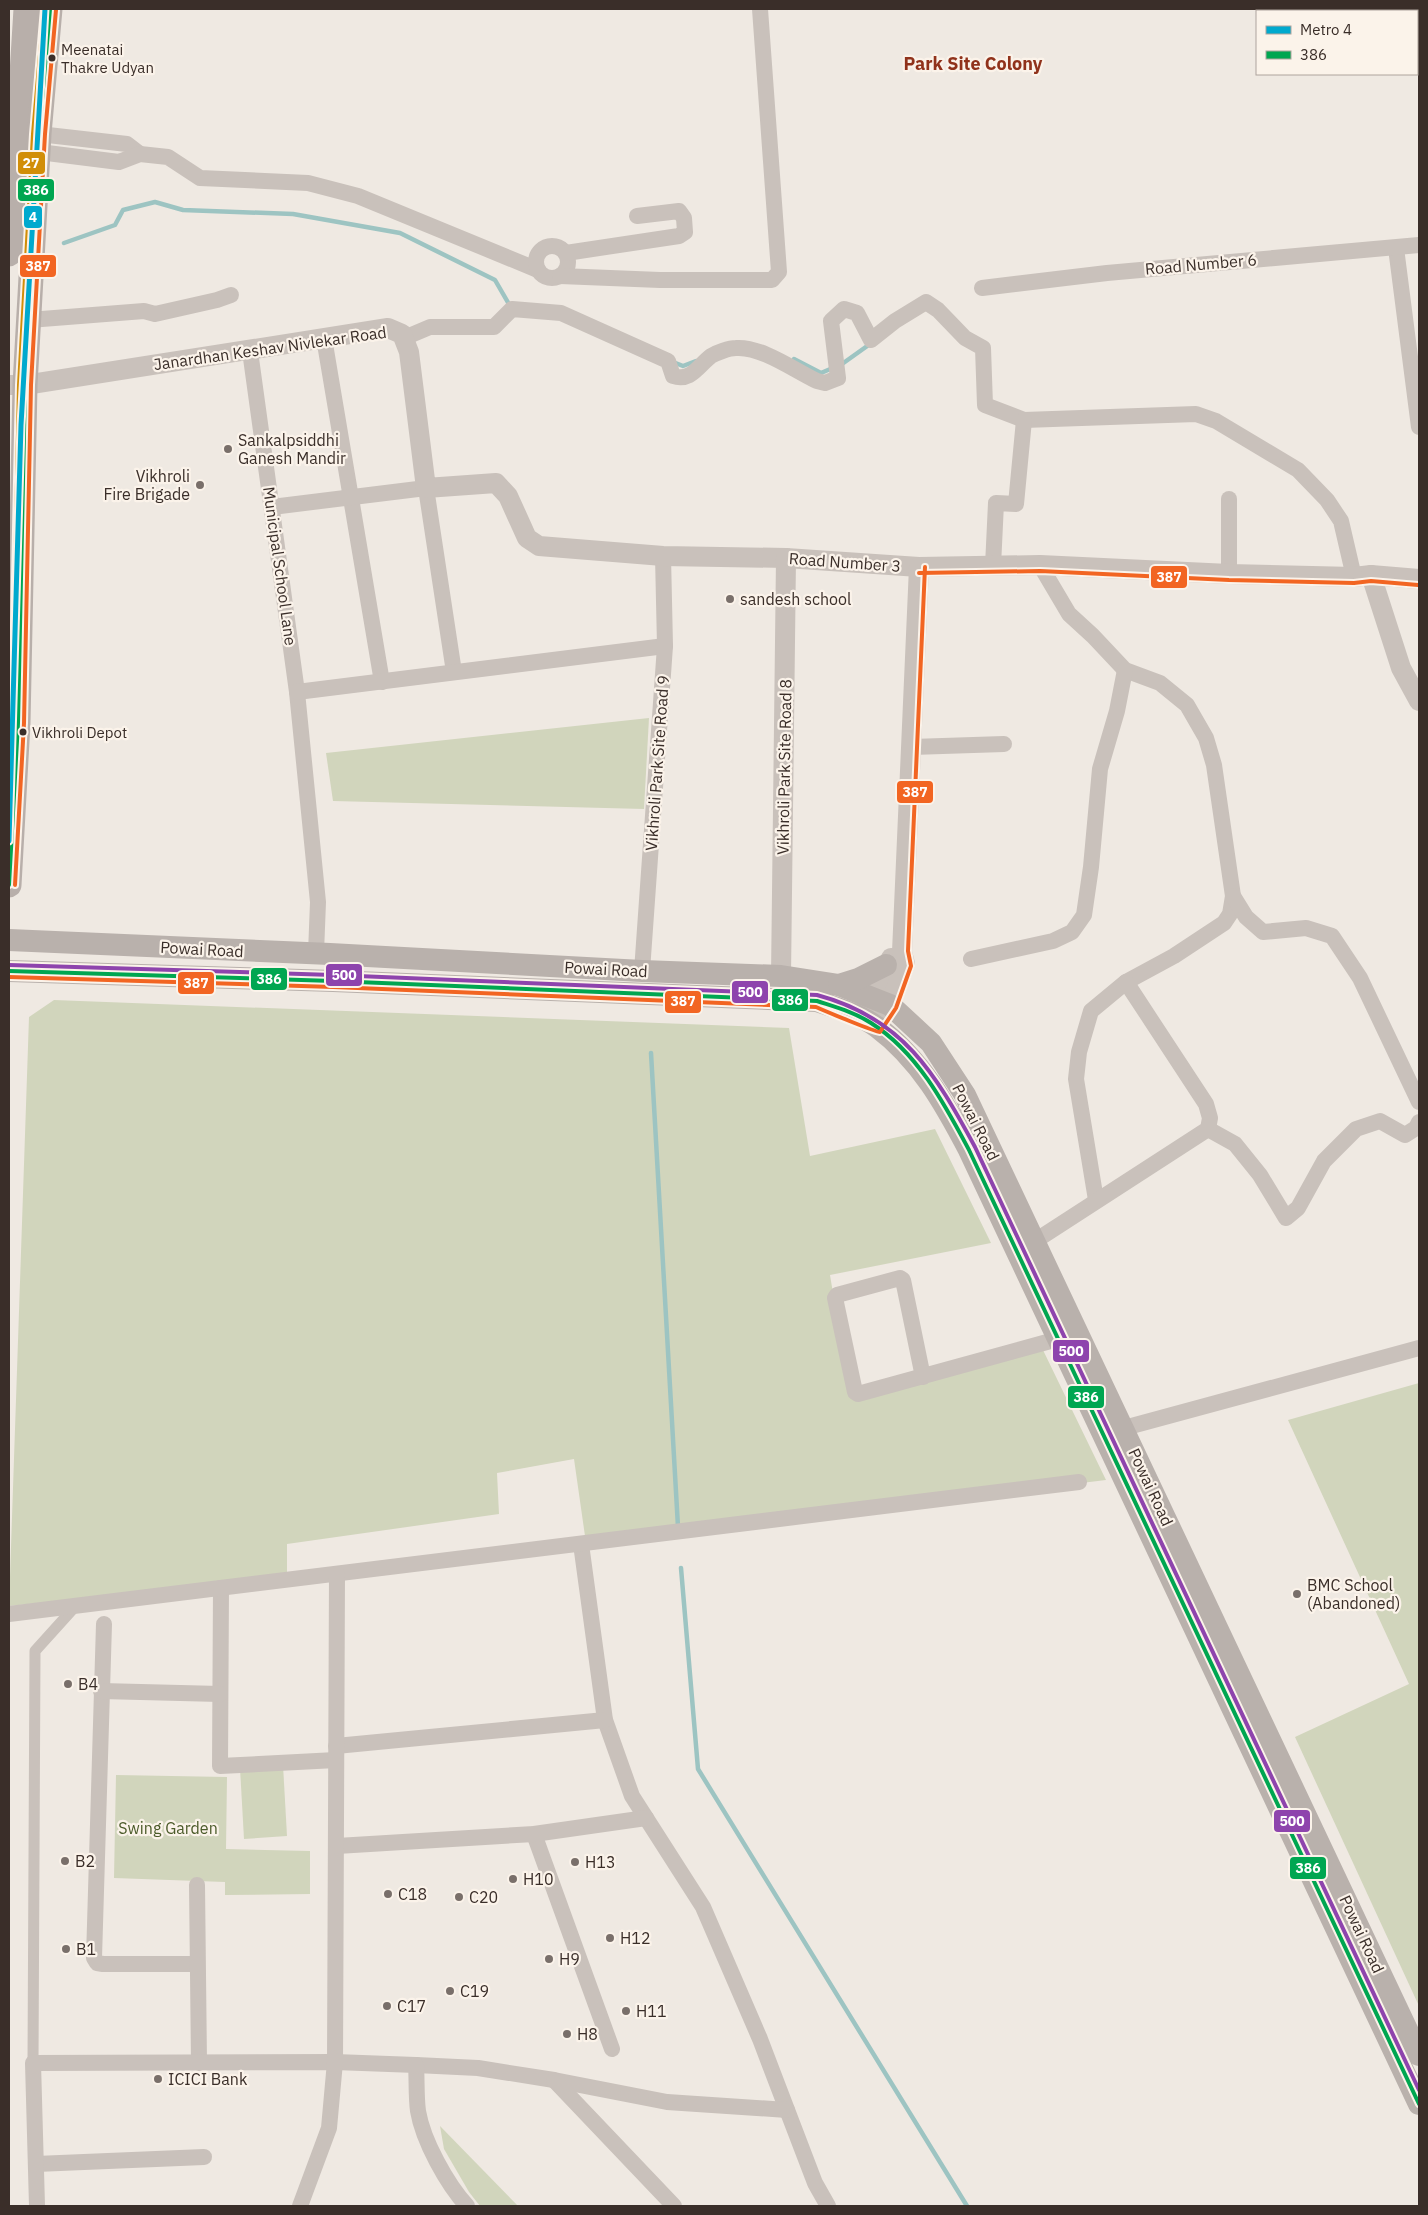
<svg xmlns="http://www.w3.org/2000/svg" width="1428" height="2215" font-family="'IBM Plex Sans',sans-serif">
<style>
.green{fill:#d1d5bc}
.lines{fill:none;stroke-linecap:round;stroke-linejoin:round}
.stream{stroke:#9dc4c2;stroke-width:4.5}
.pedestrian{stroke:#c9c1bb;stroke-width:11}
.minor{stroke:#c9c1bb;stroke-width:16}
.tertiary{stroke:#c9c1bb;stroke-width:20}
.secondary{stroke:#b9b1ac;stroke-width:22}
.primary{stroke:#b8afaa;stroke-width:25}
.bus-1-casing{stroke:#fbf3ea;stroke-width:8}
.bus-2-casing{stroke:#fbf3ea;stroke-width:8}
.bus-3-casing{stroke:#fbf3ea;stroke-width:8}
.bus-4-casing{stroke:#fbf3ea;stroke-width:8}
.bus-1{stroke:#00a651;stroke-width:4}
.bus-2{stroke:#f26522;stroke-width:4}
.bus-3{stroke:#8e44ad;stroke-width:4}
.bus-4{stroke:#d18e08;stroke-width:4}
.metro-1-casing{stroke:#fbf3ea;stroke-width:9}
.metro-1{stroke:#00a9ce;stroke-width:5}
.bus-dot{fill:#3a2e29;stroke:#fbf3ea;stroke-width:2}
.poi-dot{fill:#796f6a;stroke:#fbf3ea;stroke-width:2}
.labels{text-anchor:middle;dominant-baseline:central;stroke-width:4.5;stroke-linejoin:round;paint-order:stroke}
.bus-label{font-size:15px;fill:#3a2e29;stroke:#fbf3ea;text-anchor:start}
.street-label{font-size:16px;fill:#3a2e29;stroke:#fbf3ea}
.poi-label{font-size:16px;fill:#3a2e29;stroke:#fbf3ea;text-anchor:start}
.park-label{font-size:16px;fill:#4b5b2a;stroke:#fbf3ea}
.neighbourhood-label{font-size:18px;font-weight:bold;fill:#90321b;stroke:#fbf3ea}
.line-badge{stroke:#fbf3ea;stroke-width:2}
.badge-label{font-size:14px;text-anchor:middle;font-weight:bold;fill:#fff}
</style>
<rect width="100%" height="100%" fill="#efe9e2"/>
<g class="green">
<path d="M649 718 644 809 333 801 326 753Z"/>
<path d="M54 1000 789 1028 810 1156 935 1129 991 1243 830 1275 849 1390 1042 1348 1106 1480 586 1543 574 1459 497 1473 499 1514 287 1544V1578L9 1606 29 1017Z"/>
<path d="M1419 1383V2006L1295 1737 1409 1684 1288 1420Z"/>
<path d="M283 1765 287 1836 244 1839 240 1768Z"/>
<path d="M116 1775 227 1777 226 1849 310 1851V1894L225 1895V1882L114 1878Z"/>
<path d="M440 2126 518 2206H480L469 2192 444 2149Z"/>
</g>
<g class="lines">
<g class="stream">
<path d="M64 243 115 225 123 210 155 202 183 210 293 214 400 233 495 280 510 306"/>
<path d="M794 359 821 373 842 364 870 344"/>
<path d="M673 362 683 366 696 361"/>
<path d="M651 1053 678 1527"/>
<path d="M681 1568 698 1769 967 2206"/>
</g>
<path class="pedestrian" d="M33 2063 35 1651 72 1610"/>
<g class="minor">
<path d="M39 134 127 144 140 154"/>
<path d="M39 152 119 162 140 154 168 157 200 178 308 183 358 196 538 270"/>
<circle cx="552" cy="262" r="16"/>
<path d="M1396 248 1419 427"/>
<path d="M566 253 679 236 685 232 684 218 679 211 637 216"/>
<path d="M560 276 660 280H772L779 272 760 9"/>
<path d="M982 288 1107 273 1419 245"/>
<path d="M29 320 144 311 155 314 217 300 231 295"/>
<path d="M324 338 382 682"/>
<path d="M404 338 430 327H494L512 309 561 313 668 361 673 376C691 382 698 366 711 356 716 353 729 348 736 348 761 346 794 370 817 381L825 383 838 378 831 321 844 309 857 313 871 340 895 321 926 302 938 310 965 338 983 348 985 405 1024 420 1196 414 1216 421 1298 470 1327 500 1341 521 1354 577"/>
<path d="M250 351 297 692 318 902 316 953"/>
<path d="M272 507 426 488 454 672"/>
<path d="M1040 565 1069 614 1093 636 1125 670 1160 683 1187 705 1206 738 1214 765 1233 896 1230 914 1224 923 1174 956 1126 982 1091 1011 1079 1052 1076 1079 1096 1200"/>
<path d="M993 566 996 503 1016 504 1024 420"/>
<path d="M1229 574V499"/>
<path d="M297 692 665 646"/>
<path d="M912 747 1004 744"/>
<path d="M1233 896 1246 917 1263 932 1306 928 1332 936 1360 978 1419 1102"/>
<path d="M971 959 1053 941 1072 932 1084 915 1091 867 1100 769 1117 711 1125 670"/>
<path d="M642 971 665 646 663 556"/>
<path d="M1208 1129 1235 1144 1260 1175 1286 1218 1298 1208 1324 1161 1356 1129 1380 1121 1405 1135 1416 1128 1419 1122"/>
<path d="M1035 1241 1208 1129 1210 1118 1206 1104 1126 982"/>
<path d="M923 1377 903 1280 900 1278 837 1295 835 1298 855 1392 858 1394 1058 1339"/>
<path d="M1113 1431 1419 1348"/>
<path d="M581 1544 605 1720 632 1796 703 1907 760 2039 815 2183 828 2206"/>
<path d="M221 1588 220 1766 336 1760"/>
<path d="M9 1614 1079 1482"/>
<path d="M104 1624 94 1958 97 1963 103 1964H197"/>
<path d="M101 1691 220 1694"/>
<path d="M336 1746 605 1720"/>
<path d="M534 1834 612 2049"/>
<path d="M337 1846 534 1834 646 1818"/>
<path d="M197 1885 199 2063"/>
<path d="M416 2065 478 2068 554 2080 667 2102 787 2110"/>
<path d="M554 2080 674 2206"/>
<path d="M36 2164 204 2157"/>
<path d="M37 2206 33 2063 335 2062 416 2065C417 2080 416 2096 418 2111 423 2141 447 2184 467 2206"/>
<path d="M300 2206 329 2128 335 2062 337 1574"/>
</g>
<g class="tertiary">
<path d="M9 385H25L388 328 402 334 409 352 426 488 496 483 508 496 527 538 539 546 663 556 786 558 919 567 1040 565 1229 574 1354 577 1371 575 1419 579"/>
<path d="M1371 575 1401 668 1419 701"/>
<path d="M781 976 786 558"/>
<path d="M863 1012 891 958"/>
<path d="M877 1026 890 1005 905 964 902 952 919 567"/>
</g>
<g class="secondary">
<path d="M9 940 330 954 642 971 781 976 839 985 890 1005 931 1043 965 1095 1419 2055"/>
<path d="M9 971 333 981 817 1001C836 1008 860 1014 877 1027 920 1059 945 1104 969 1150L1419 2104"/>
<path d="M839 985 858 979 886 965"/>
</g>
<g class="primary">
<path d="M9 254 16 171 26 9"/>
<path d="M9 885 18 723 25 385 39 134 50 9"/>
</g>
<defs>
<g id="bus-1">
<path d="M9 885 18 723 25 385 39 134 50 9"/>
<path d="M9 971 333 981 817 1001C835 1007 854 1012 871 1023 917 1052 944 1103 969 1150L1419 2104"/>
</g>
<g id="bus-2">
<path d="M919 573 1040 571 1229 580 1354 583 1371 581 1418 585"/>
<path d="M15 885 24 723 31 385 45 134 56 10"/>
<path d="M9 977 333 987 816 1007C825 1011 875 1032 880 1032L896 1008 911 966 908 951 925 567"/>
</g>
<path id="bus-3" d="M9 965 333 975 817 995C903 1018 935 1073 975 1147L1419 2090"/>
<path id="bus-4" d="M9 777 12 723 19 385 33 134 44 9"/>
</defs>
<use href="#bus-1" class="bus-1-casing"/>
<use href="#bus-2" class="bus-2-casing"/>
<use href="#bus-3" class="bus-3-casing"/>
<use href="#bus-4" class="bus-4-casing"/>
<use href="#bus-1" class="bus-1"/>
<use href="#bus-2" class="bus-2"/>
<use href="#bus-3" class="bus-3"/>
<use href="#bus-4" class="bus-4"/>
<defs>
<path id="metro-1" d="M9 841 21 425 45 9"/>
</defs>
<use href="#metro-1" class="metro-1-casing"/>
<use href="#metro-1" class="metro-1"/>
</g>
<g class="bus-dot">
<circle cx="52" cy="58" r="4.5"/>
<circle cx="23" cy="732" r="4.5"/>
</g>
<g class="poi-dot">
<circle cx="228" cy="449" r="5"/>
<circle cx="200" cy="485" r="5"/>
<circle cx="730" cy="599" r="5"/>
<circle cx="1297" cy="1594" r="5"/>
<circle cx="68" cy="1684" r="5"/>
<circle cx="65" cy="1861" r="5"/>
<circle cx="575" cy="1862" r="5"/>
<circle cx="513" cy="1879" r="5"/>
<circle cx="388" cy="1894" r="5"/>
<circle cx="459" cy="1897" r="5"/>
<circle cx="610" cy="1938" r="5"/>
<circle cx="66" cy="1949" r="5"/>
<circle cx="549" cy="1959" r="5"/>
<circle cx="450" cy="1991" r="5"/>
<circle cx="387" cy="2006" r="5"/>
<circle cx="626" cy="2011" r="5"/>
<circle cx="567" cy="2034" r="5"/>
<circle cx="158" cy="2079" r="5"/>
</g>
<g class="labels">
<g class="bus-label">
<text x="61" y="49">Meenatai<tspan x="61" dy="18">Thakre Udyan</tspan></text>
<text x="32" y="732">Vikhroli Depot</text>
</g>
<g class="street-label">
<text transform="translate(1201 264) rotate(-5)">Road Number 6</text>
<text transform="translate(270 348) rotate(-8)">Janardhan Keshav Nivlekar Road</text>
<text transform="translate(845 562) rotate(4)">Road Number 3</text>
<text transform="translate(280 566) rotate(82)">Municipal School Lane</text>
<text transform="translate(657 763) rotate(-86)">Vikhroli Park Site Road 9</text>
<text transform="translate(784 767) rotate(-89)">Vikhroli Park Site Road 8</text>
<text transform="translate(202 949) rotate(3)">Powai Road</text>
<text transform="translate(606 969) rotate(3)">Powai Road</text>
<text transform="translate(976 1122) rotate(63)">Powai Road</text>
<text transform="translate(1151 1487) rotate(65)">Powai Road</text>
<text transform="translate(1362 1934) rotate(65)">Powai Road</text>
</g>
<g class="poi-label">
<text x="238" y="440">Sankalpsiddhi<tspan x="238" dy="18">Ganesh Mandir</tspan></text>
<text x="190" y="476" text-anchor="end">Vikhroli<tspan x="190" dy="18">Fire Brigade</tspan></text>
<text x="740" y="599">sandesh school</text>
<text x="1307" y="1585">BMC School<tspan x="1307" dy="18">(Abandoned)</tspan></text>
<text x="78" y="1684">B4</text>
<text x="75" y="1861">B2</text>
<text x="585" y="1862">H13</text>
<text x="523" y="1879">H10</text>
<text x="398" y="1894">C18</text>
<text x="469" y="1897">C20</text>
<text x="620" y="1938">H12</text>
<text x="76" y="1949">B1</text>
<text x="559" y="1959">H9</text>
<text x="460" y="1991">C19</text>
<text x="397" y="2006">C17</text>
<text x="636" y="2011">H11</text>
<text x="577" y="2034">H8</text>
<text x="168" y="2079">ICICI Bank</text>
</g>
<g class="park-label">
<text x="168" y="1828">Swing Garden</text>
</g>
<g class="neighbourhood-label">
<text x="973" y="63">Park Site Colony</text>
</g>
</g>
<g class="line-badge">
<rect x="17" y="151" width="29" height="24" rx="5" fill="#d18e08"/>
<rect x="17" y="178" width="38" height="24" rx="5" fill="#00a651"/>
<rect x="23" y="205" width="20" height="24" rx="5" fill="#00a9ce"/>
<rect x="19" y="254" width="38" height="24" rx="5" fill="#f26522"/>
<rect x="1150" y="565" width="38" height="24" rx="5" fill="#f26522"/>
<rect x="896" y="780" width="38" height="24" rx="5" fill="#f26522"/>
<rect x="325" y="963" width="38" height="24" rx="5" fill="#8e44ad"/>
<rect x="250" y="967" width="38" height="24" rx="5" fill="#00a651"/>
<rect x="177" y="971" width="38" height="24" rx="5" fill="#f26522"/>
<rect x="731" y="980" width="38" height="24" rx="5" fill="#8e44ad"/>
<rect x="771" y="988" width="38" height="24" rx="5" fill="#00a651"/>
<rect x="664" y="990" width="38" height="24" rx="5" fill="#f26522"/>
<rect x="1052" y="1339" width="38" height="24" rx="5" fill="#8e44ad"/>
<rect x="1067" y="1385" width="38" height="24" rx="5" fill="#00a651"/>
<rect x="1273" y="1809" width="38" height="24" rx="5" fill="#8e44ad"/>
<rect x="1289" y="1856" width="38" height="24" rx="5" fill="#00a651"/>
</g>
<g class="badge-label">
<text x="31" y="168">27</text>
<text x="36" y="195">386</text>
<text x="33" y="222">4</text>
<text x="38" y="271">387</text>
<text x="1169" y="582">387</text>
<text x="915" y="797">387</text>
<text x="344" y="980">500</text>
<text x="269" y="984">386</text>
<text x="196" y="988">387</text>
<text x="750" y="997">500</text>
<text x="790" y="1005">386</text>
<text x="683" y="1006">387</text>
<text x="1071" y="1356">500</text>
<text x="1086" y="1402">386</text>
<text x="1292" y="1826">500</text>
<text x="1308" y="1873">386</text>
</g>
<rect width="1428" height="2215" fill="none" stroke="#3a2e29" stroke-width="20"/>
<rect x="1256" y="10" width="162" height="65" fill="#fbf3ea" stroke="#aea49d"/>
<rect x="1266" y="26" width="25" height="8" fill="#00a9ce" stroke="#aea49d"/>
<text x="1300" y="35" font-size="15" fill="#3a2e29">Metro 4</text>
<rect x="1266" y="51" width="25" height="8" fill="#00a651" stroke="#aea49d"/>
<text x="1300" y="60" font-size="15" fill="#3a2e29">386</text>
</svg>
